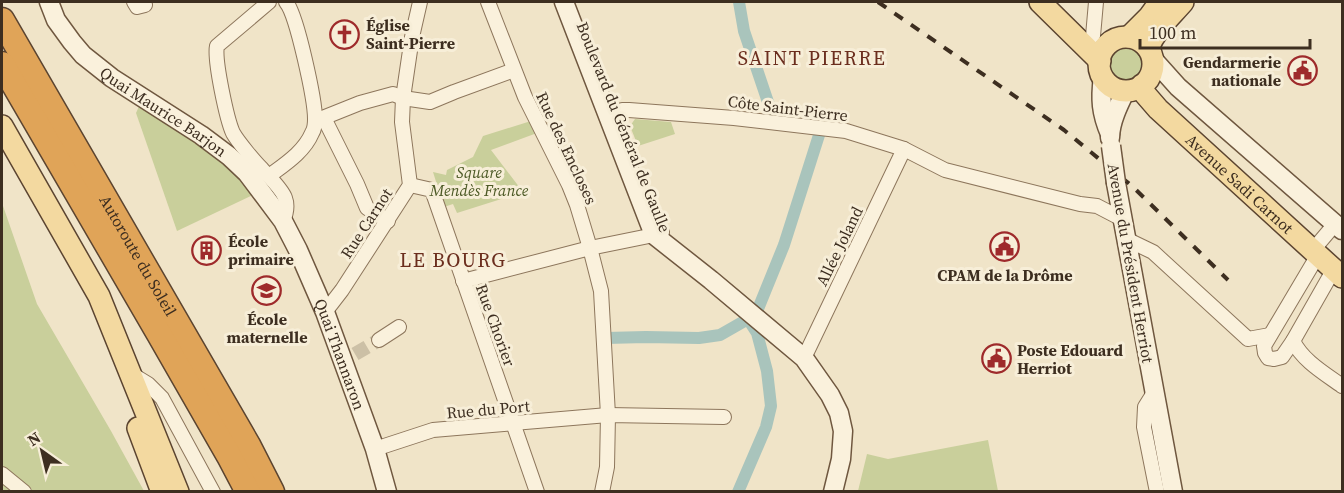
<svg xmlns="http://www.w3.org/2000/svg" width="1344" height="493" font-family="'Source Serif 4',serif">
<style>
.green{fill:#c9cf9b}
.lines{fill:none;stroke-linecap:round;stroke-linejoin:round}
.canal{stroke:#a9c4bc;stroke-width:12}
.street-tunnel{stroke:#ccc0a6;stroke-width:14;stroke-dasharray:14 7;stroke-linecap:butt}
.street-casing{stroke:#8d765c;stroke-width:16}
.secondary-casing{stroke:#6f573f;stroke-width:21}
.primary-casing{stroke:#5b4430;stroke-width:24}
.highway-casing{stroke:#5b4430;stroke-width:27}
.street{stroke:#faf1dc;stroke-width:14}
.secondary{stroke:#faf1dc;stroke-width:18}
.primary{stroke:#f3d9a0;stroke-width:21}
.highway{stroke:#e0a458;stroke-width:24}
.rail{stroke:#3d2e20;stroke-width:4;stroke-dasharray:10 10;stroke-linecap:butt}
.secondary-bridge-casing{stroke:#6f573f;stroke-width:21;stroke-linecap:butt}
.secondary-bridge{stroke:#faf1dc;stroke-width:18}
.labels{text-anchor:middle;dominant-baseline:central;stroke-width:6;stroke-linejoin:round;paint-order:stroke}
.poi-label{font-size:16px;font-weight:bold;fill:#3d2e20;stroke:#f7eed8;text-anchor:start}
.street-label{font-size:16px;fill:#3d2e20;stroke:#f7eed8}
.park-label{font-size:16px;font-style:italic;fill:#4d5a26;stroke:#f7eed8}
.quarter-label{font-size:20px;letter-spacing:1.5px;fill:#6b2e1e;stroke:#f7eed8}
</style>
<rect width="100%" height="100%" fill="#f0e4c8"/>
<g class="green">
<path d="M1129 45C1140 48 1143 53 1146 63L1140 70 1137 80C1106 93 1096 47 1129 45Z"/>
<path d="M141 102 220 158 255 194 177 231 136 113Z"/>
<path d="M635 119 671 122 675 134 638 146 630 126Z"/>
<path d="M531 121 537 133 491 150 523 192 457 213 453 204 444 207 433 172 446 175 447 170 473 157 483 136Z"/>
<path d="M2 203 37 304 111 431 144 491H2Z"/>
<path d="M988 440 998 491H858L867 454 888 459Z"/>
</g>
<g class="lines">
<g class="canal">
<path d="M739 2 744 31 772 114"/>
<path d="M606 338 646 337 699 338 720 335 748 319 758 309 784 245 820 132"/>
<path d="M738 492 766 427 771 406 767 371 757 333 748 319"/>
</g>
<path class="street-tunnel" d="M355 354 379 340"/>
<defs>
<g id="street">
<path d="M134 2 137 7 145 5"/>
<path d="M269 2 217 46C214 60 227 120 233 133 238 142 255 162 262 169 269 177 282 189 285 198 288 206 286 214 283 221"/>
<path d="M488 2 525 97 569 185 577 205 590 248 601 291 608 415 607 467 602 492"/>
<path d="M1093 36 1096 2"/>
<path d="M608 115 622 110H629L734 118 846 131 904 149 945 170 1080 204 1097 206 1122 219"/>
<path d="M324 118 357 184 367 208 388 221"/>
<path d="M315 121 360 103 393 94 403 98 430 102 454 92 514 70"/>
<path d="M269 176C285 164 304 152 312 133 314 130 315 123 315 119 315 100 297 15 286 2"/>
<path d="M410 185 432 190 537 492"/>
<path d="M1126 239 1153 252 1248 339 1270 335"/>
<path d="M1313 250 1335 224"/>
<path d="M1318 255 1264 346 1265 353 1268 358 1274 359 1282 357 1293 341 1334 269"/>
<path d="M463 281 590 248 654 235 662 232"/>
<path d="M325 312 342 290 410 185 402 122 403 98 412 37 420 2"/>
<path d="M379 340 399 327"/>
<path d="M1293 341C1303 361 1324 373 1342 386"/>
<path d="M804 358 904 149"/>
<path d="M130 373 148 384 162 398 213 492"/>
<path d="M1155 391 1145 407 1144 427 1157 492"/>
<path d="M375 449 433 430 608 415 724 417"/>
<path d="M2 474 24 492"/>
</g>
<g id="secondary">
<path id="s1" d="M49 2 56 20 72 42 83 55 112 78 201 135 229 156 247 173 283 221 298 250 325 312 375 449 387 492"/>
<path d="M564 2 654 235 711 280 804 358 830 395 839 413 843 431 841 459 833 492"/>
<path d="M1152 58 1178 87 1342 230"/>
<path d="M1103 77C1100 99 1101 113 1110 134"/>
<path d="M1110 138C1110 122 1119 104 1126 90"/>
<path d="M1116 183 1173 492"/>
</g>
<g id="primary">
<path d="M1040 2 1100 61"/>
<path d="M1129 37 1149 17 1160 2"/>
<circle cx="1126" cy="64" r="27"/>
<path d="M1148 48C1156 29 1170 17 1183 2"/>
<path id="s2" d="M1142 85 1145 94 1158 109 1342 277"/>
<path d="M2 126 99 296 178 492"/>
<path d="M138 428 162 492"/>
</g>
<g id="highway">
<path id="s3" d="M2 20 178 324 248 445 272 492"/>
<path d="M2 64 159 334 229 456 248 492"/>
</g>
</defs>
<use href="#street" class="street-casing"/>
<use href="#secondary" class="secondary-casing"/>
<use href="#primary" class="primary-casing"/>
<use href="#highway" class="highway-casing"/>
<use href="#street" class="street"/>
<use href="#secondary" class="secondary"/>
<use href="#primary" class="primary"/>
<use href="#highway" class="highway"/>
<path class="rail" d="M878 2 1064 130 1132 186 1228 280"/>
<defs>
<path id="secondary-bridge" d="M1111 146 1116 183"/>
</defs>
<use href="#secondary-bridge" class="secondary-bridge-casing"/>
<use href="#secondary-bridge" class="secondary-bridge"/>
</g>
<defs>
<symbol id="church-ring" viewBox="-11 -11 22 22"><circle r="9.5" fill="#f7eed8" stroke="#9e2a2b" stroke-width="1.5"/><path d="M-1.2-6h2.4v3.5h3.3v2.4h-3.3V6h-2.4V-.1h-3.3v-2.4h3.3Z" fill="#9e2a2b"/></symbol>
<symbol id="civic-ring" viewBox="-11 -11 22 22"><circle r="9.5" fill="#f7eed8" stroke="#9e2a2b" stroke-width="1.5"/><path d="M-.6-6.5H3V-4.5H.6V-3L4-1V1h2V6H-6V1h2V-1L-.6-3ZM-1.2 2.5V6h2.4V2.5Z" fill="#9e2a2b"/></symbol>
<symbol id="building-ring" viewBox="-11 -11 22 22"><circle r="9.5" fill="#f7eed8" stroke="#9e2a2b" stroke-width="1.5"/><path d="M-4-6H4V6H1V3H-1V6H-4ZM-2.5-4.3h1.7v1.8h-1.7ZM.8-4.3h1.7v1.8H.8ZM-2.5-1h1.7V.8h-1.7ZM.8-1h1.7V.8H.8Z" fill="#9e2a2b"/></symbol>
<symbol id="school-ring" viewBox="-11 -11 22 22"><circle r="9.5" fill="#f7eed8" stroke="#9e2a2b" stroke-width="1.5"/><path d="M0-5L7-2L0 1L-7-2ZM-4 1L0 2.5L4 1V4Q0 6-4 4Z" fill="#9e2a2b"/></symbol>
</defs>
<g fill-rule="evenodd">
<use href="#church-ring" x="328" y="18" width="33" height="33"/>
<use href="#civic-ring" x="1286" y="54" width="33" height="33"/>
<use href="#civic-ring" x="988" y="230" width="33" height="33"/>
<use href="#building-ring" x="190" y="234" width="33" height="33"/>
<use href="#school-ring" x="250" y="274" width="33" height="33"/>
<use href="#civic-ring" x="980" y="342" width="33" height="33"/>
</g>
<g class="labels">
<g class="poi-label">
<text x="366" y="25">Église<tspan x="366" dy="18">Saint-Pierre</tspan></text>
<text x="1281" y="62" text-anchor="end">Gendarmerie<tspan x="1281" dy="18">nationale</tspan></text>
<text x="228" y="241">École<tspan x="228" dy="18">primaire</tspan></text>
<text x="1005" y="275" text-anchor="middle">CPAM de la Drôme</text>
<text x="267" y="319" text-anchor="middle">École<tspan x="267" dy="18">maternelle</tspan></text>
<text x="1017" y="350">Poste Edouard<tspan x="1017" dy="18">Herriot</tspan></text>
</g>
<g class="street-label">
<text transform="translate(788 108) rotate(7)">Côte Saint-Pierre</text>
<text stroke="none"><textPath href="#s1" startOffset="162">Quai Maurice Barjon</textPath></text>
<text transform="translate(624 127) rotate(68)">Boulevard du Général de Gaulle</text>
<text transform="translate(567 148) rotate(65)">Rue des Encloses</text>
<text stroke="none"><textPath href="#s2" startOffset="140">Avenue Sadi Carnot</textPath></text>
<text transform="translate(366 223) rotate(-57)">Rue Carnot</text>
<text transform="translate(839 246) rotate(-64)">Allée Joland</text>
<text stroke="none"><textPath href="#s3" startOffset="272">Autoroute du Soleil</textPath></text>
<text transform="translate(1131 263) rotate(80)">Avenue du Président Herriot</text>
<text transform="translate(496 325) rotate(70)">Rue Chorier</text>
<text stroke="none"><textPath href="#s1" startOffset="471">Quai Thannaron</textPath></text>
<text transform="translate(488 409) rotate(-5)">Rue du Port</text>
</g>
<g class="park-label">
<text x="479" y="172">Square<tspan x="479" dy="18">Mendès France</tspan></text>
</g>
<g class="quarter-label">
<text x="812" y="58">SAINT PIERRE</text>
<text x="453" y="260">LE BOURG</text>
</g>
</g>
<rect width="1344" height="493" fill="none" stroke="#3d2e20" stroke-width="6"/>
<g transform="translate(42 451) rotate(326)" stroke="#f7eed8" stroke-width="4.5" paint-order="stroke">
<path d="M0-4.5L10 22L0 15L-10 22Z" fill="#3d2e20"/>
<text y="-9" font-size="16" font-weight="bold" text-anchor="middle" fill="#3d2e20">N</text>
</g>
<path d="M1140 39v9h170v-9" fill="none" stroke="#3d2e20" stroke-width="3"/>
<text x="1149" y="39" font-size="18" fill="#3d2e20" stroke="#f7eed8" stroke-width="4.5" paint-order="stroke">100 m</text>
</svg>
